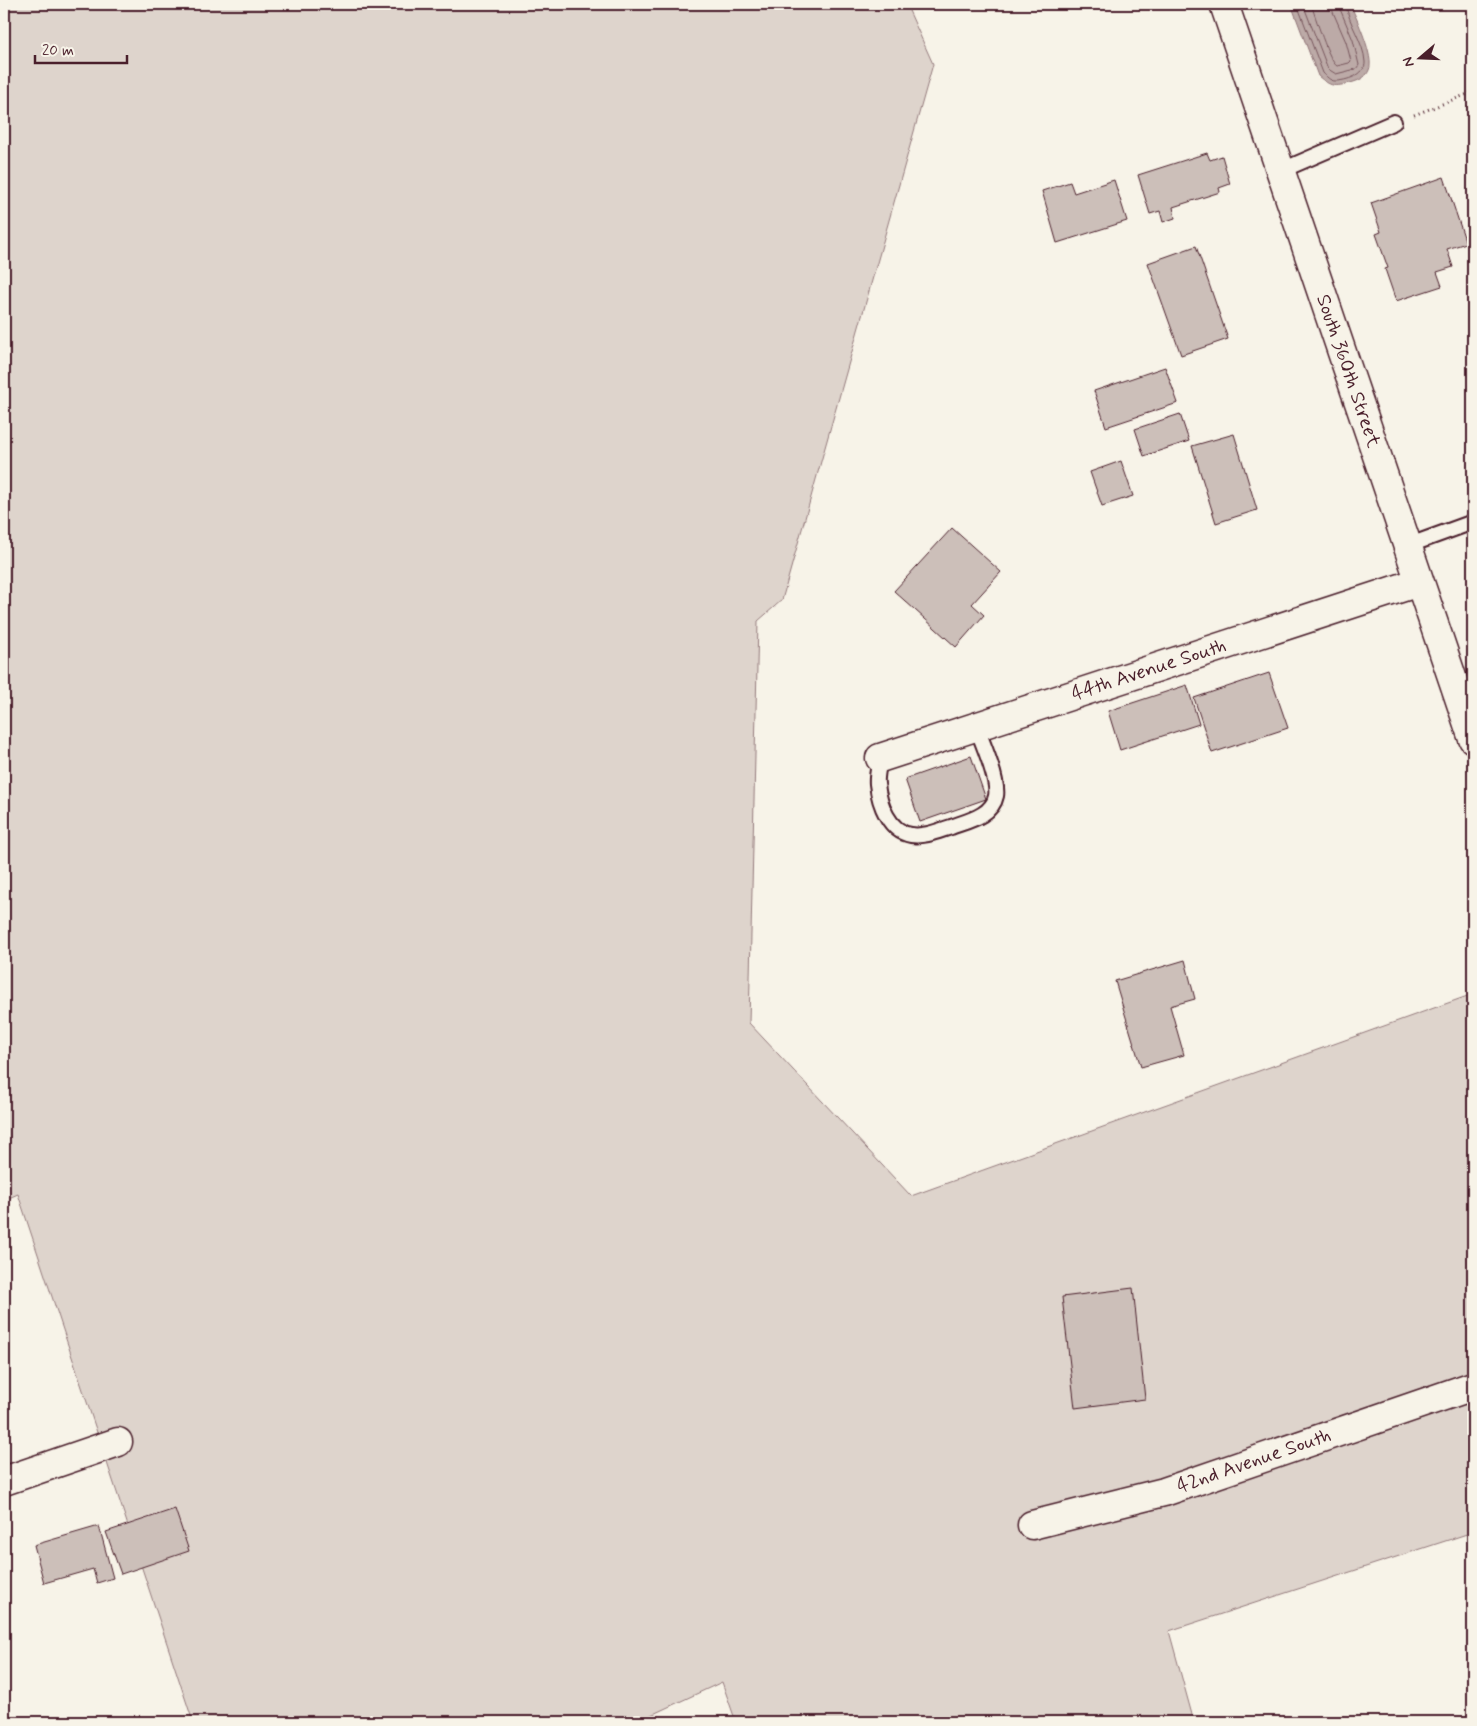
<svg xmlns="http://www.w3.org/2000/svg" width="1477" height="1726" font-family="Mynerve,sans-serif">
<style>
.green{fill:#ded4cc;stroke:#947a7c}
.water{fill:#bcaaa7;stroke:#8e7275}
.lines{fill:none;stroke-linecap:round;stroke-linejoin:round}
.shore{stroke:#78575d;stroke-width:1}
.building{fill:#ccbfb9;stroke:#4a1f2b}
.lane-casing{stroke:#4a1f2b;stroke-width:18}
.street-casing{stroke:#4a1f2b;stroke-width:31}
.secondary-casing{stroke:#4a1f2b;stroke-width:31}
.path{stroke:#4a1f2b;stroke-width:3;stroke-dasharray:1 4;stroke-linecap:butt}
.lane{stroke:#f7f3e8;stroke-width:14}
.street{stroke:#f7f3e8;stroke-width:28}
.secondary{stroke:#f7f3e8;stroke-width:28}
.labels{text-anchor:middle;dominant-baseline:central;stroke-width:5;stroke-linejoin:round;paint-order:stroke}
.street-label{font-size:20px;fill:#4a1f2b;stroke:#f7f3e8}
</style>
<rect width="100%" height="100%" fill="#f7f3e8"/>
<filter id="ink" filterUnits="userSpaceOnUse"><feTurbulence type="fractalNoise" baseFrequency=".02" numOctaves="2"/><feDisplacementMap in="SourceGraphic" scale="10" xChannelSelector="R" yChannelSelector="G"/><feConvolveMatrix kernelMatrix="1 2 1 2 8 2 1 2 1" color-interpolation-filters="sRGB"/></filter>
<g filter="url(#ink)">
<path class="green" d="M4 4H906L933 64 782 600 758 621 749 1023 911 1196 1473 994V1532L1169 1631 1194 1722H736L722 1682 636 1722H193L18 1194 4 1200Z"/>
<path class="water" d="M1291 4H1350C1356 17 1375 58 1369 70 1366 78 1358 81 1350 83 1335 87 1331 87 1318 76Z"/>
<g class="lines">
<g class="shore">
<path d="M1297 4 1323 73C1326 76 1330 81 1335 81 1346 81 1366 75 1365 62 1364 42 1348 24 1346 4"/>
<path d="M1303 4 1328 69 1336 74 1356 69 1359 65 1353 40 1340 9V4"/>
<path d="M1311 4C1315 15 1329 62 1337 66L1349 63 1351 61 1346 42 1333 12 1332 4"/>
</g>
</g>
<g class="building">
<path d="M1207 153 1210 160 1222 156 1230 184 1219 188 1220 192 1173 207 1175 218 1163 222 1160 211 1150 214 1138 175Z"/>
<path d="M1444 177 1466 243 1447 249 1453 267 1437 272 1442 286 1396 301 1385 269 1388 268 1376 234 1381 232 1371 203Z"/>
<path d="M1114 180 1127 221 1057 243 1042 191 1070 182 1074 193Z"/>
<path d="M1196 246 1228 339 1181 355 1148 263Z"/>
<path d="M1165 367 1178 403 1106 427 1094 391Z"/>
<path d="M1180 414 1189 441 1144 456 1135 429Z"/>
<path d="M1234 434 1257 510 1216 523 1192 446Z"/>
<path d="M1121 461 1133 496 1102 506 1090 472Z"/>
<path d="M952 528 1001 572 972 604 984 615 956 647 894 591Z"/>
<path d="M1269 673 1288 728 1212 753 1194 698Z"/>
<path d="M1187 685 1199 724 1120 750 1108 711Z"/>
<path d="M971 756 986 799 920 822 905 779Z"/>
<path d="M1185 960 1195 999 1170 1006 1184 1055 1141 1067 1115 981Z"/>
<path d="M1133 1288 1145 1399 1075 1408 1062 1297Z"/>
<path d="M175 1509 189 1551 121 1574 106 1532Z"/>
<path d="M99 1526 113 1578 97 1583 93 1569 44 1583 34 1545Z"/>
</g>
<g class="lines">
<defs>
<g id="lane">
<path d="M1280 171 1394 122"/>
<path d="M1407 546 1473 522"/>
<path d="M880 758C879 766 876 776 877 784 879 803 889 832 911 835 925 837 938 831 951 827 967 821 992 816 996 796 999 781 982 741 976 726"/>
</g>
<g id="street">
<path d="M880 758 1419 582"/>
<path d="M4 1481 118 1442"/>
<path d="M1032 1525 1164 1492 1473 1386"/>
</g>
<path id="secondary" d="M1224 4 1473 739"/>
</defs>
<use href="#lane" class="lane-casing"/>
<use href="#street" class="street-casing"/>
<use href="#secondary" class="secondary-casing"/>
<path class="path" d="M1414 115 1473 92"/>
<use href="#lane" class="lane"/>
<use href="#street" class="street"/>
<use href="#secondary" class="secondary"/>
</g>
</g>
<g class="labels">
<g class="street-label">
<text transform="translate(1348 371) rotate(71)">South 360th Street</text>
<text transform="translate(1149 670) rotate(-18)">44th Avenue South</text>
<text transform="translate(1254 1461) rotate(-19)">42nd Avenue South</text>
</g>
</g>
<rect width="1477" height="1726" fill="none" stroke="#f7f3e8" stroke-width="20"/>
<rect x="10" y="10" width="1457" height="1706" fill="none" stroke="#4a1f2b" stroke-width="2" filter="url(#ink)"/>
<g transform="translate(1420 58) rotate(251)" stroke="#f7f3e8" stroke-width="4" paint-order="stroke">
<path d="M0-4L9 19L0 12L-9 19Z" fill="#4a1f2b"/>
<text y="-8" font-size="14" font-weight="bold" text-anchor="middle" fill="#4a1f2b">N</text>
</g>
<path d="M35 55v8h92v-8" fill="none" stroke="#4a1f2b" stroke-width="2.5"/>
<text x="42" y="55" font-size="15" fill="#4a1f2b" stroke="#f7f3e8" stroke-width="4" paint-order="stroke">20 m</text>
</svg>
